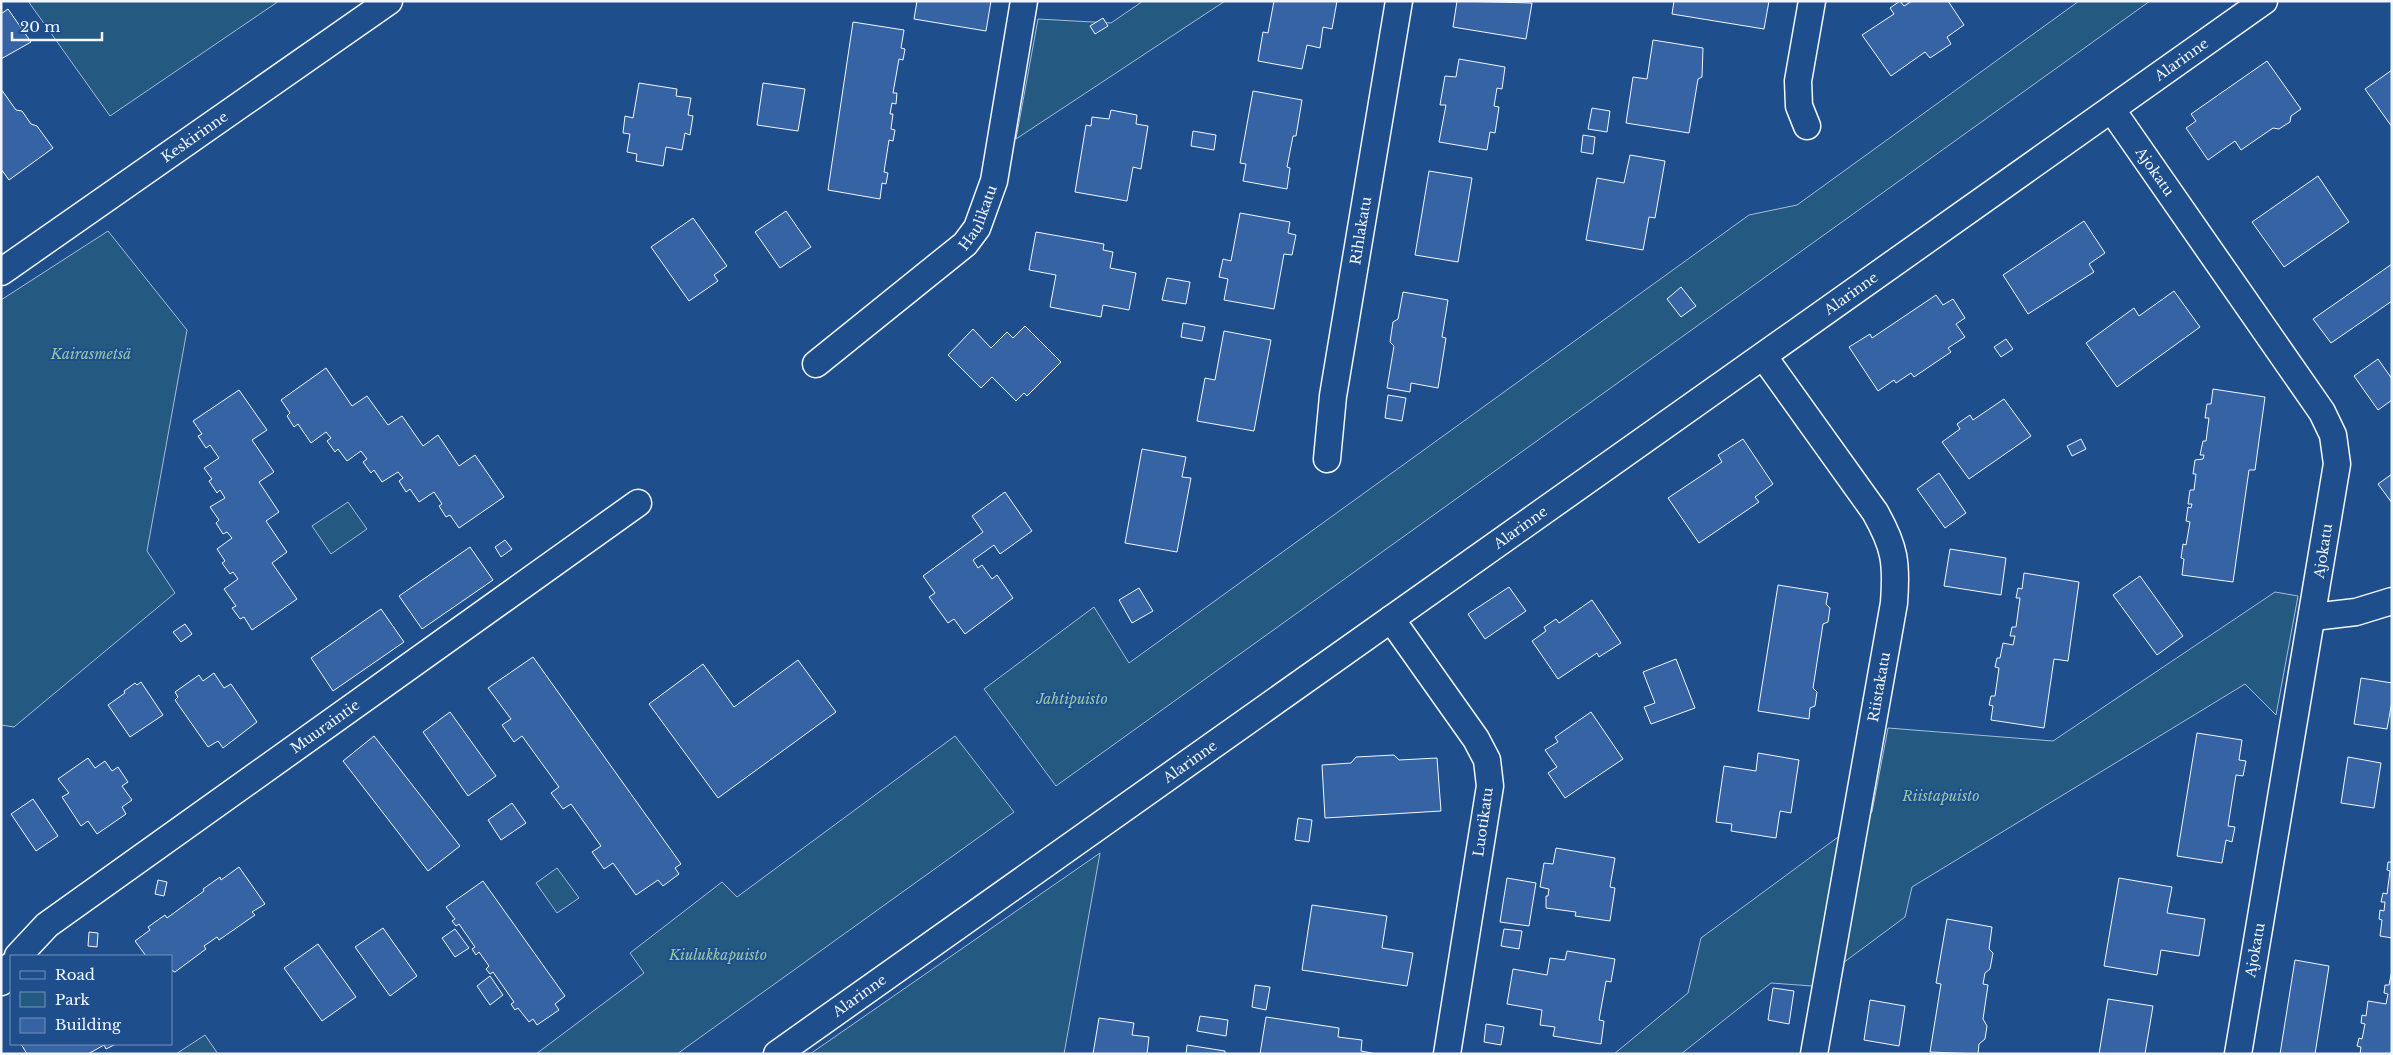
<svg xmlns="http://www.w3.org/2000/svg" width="2393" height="1055" font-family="'Libre Baskerville',serif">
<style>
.green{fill:#245a82;stroke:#a8bbd7}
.building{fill:#3563a3;stroke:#f2f6ff}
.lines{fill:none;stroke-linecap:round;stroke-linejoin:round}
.minor-casing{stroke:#f2f6ff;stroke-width:29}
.minor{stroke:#1f4e8c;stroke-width:26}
.labels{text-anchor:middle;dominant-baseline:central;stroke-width:4;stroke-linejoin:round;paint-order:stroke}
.street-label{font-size:14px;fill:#f2f6ff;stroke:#1f4e8c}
.park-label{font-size:14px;font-style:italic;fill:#97c8a6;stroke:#1f4e8c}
</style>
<rect width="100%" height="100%" fill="#1f4e8c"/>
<g class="green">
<path d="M28 1H279L110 116Z"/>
<path d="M1143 1H1225L1016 139 1038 19 1111 23Z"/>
<path d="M2079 1H2150L1056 786 984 689 1094 607 1129 663 1749 215 1797 205Z"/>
<path d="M108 231 187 330 147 551 175 593 14 727 1 725V300Z"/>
<path d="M348 502 367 529 331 554 312 526Z"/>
<path d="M2275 592 2298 596 2276 715 2245 684 1912 887 1905 917 1812 986 1771 983 1681 1054H1614L1688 993 1701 938 1872 812 1888 728 2053 741Z"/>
<path d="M955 736 1014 812 677 1054H536L644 973 630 953 722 882 737 897Z"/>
<path d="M1100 853 1064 1054H810Z"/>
<path d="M557 868 579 898 557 913 536 883Z"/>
<path d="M205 1035 218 1054H176Z"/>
</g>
<g class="building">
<path d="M917 1H991L986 31 914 19Z"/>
<path d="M1274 1H1337L1332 29 1323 27 1320 48 1307 45 1302 69 1258 61 1263 32 1268 33Z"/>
<path d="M1457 1 1532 3 1526 39 1453 27Z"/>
<path d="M1674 1H1769L1764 29 1672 14Z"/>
<path d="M1900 1 1904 6 1912 1H1948L1964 25 1947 37 1951 44 1930 58 1925 52 1891 76 1862 35 1894 14 1890 8Z"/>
<path d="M8 9 31 42 1 59V14Z"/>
<path d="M1103 18 1108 26 1095 34 1090 26Z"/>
<path d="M853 22 904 30 901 48 905 49 903 60 899 59 893 93H897L896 104 892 103 890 114H893L891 129 895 130 893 141 889 140 884 172 888 173 886 184 882 183 880 199 828 190Z"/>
<path d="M1653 40 1703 48 1702 77 1698 79 1689 133 1626 123 1633 77 1647 79Z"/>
<path d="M1459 59 1505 67 1502 89 1497 88 1494 106 1499 107 1495 133 1490 132 1487 150 1439 142 1446 105H1440L1445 76 1456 77Z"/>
<path d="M2267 61 2301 109 2291 116 2290 122 2279 129 2273 128 2241 150 2235 141 2208 160 2186 128 2196 121 2191 114Z"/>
<path d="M2392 70V127L2365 89Z"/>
<path d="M639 83 677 89 676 96 691 98 688 115 693 116 690 135 685 133 682 150 666 147 663 166 636 161 637 154 627 152 630 134 623 133 625 116 633 118Z"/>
<path d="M763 83 805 89 798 131 757 125Z"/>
<path d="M1 89 16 110 22 111 31 124 37 126 53 148 9 180 1 169Z"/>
<path d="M1253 91 1302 100 1296 136H1293L1287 167 1290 168 1287 189 1243 181 1246 164 1240 163Z"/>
<path d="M1592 108 1610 111 1607 132 1588 129Z"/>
<path d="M1111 110 1137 115 1136 124 1148 126 1141 169 1133 167 1127 201 1075 192 1086 125 1091 126 1092 117 1109 119Z"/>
<path d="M1193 131 1216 135 1214 150 1191 146Z"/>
<path d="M1583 135 1595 137 1593 154 1581 152Z"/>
<path d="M1630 155 1665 161 1655 218 1649 217 1643 250 1586 240 1597 178 1624 183Z"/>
<path d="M1429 171 1472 178 1458 262 1415 255Z"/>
<path d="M2318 176 2349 222 2284 267 2252 222Z"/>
<path d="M786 211 811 247 780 268 755 232Z"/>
<path d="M1240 213 1290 222 1288 233 1296 235 1292 255 1284 254 1274 309 1224 300 1228 279 1219 277 1223 259 1231 261Z"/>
<path d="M693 218 727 266 714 275 718 281 689 301 651 247Z"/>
<path d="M2084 221 2105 253 2089 264 2094 272 2028 314 2003 275Z"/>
<path d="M1036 232 1104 244 1103 250 1113 252 1110 268 1136 273 1129 310 1103 305 1101 317 1050 307 1056 275 1029 270Z"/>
<path d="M2392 264V301L2331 343 2313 319Z"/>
<path d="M1167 278 1190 282 1186 304 1162 300Z"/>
<path d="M1681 287 1696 306 1681 317 1667 299Z"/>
<path d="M2174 291 2200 327 2117 387 2086 343 2134 308 2139 316Z"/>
<path d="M1403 292 1448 300 1442 337 1446 338 1438 388 1411 383 1410 392 1387 388 1394 346 1390 342 1393 322 1398 319Z"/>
<path d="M1936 295 1943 305 1953 299 1965 318 1956 324 1965 337 1948 348 1951 352 1914 377 1911 373 1896 383 1894 380 1878 391 1849 347 1870 334 1872 338Z"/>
<path d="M1183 323 1205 327 1202 341 1181 337Z"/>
<path d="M1025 326 1061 362 1027 396 1024 393 1016 401 992 377 981 388 948 355 973 329 991 348 1007 332 1013 338Z"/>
<path d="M1224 331 1271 340 1254 431 1197 421 1205 378 1215 380Z"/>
<path d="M2006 339 2013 349 2001 357 1994 347Z"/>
<path d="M2378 359 2392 379V400L2378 410 2354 376Z"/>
<path d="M326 368 352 406 367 396 388 425 402 416 423 446 438 435 459 466 475 455 504 497 459 528 450 515 446 517 439 506 442 504 434 492 419 502 410 489 406 492 399 481 403 478 398 472 382 482 374 470 371 473 363 462 367 459 361 451 347 461 338 449 335 452 327 441 331 438 326 432 311 443 298 424 294 427 287 416 290 413 281 400Z"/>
<path d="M2213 389 2265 397 2255 470H2249L2233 582 2182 575 2184 559 2181 558 2183 544 2186 545 2190 522 2186 521 2188 507 2191 508 2192 504H2188L2190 490H2194L2196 474H2193L2195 460 2203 459 2204 455H2200L2203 441H2206L2209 418H2205L2207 404H2211Z"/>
<path d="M239 390 267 430 252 440 274 472 259 482 279 512 266 521 287 552 272 563 297 599 252 630 244 617 240 619 232 608 236 606 224 589 238 579 233 572 230 574 222 563 225 561 217 549 232 538 227 532 223 534 216 523 219 520 210 507 225 498 220 490 217 493 209 481 212 479 204 468 219 458 210 445 206 448 198 436 202 434 193 421Z"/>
<path d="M1388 395 1406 398 1402 421 1385 418Z"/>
<path d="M2004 399 2031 436 1969 479 1942 442 1960 429 1957 424 1970 415 1973 420Z"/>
<path d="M1743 439 1773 484 1755 497 1759 502 1699 543 1668 498 1722 462 1718 455Z"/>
<path d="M2081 439 2086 449 2072 456 2067 446Z"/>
<path d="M1142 449 1186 457 1182 477 1191 478 1177 552 1125 543Z"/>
<path d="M1939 473 1966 513 1945 528 1917 489Z"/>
<path d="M2392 474V503L2378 484Z"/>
<path d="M1005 492 1032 531 1000 554 994 545 973 560 978 568 982 565 992 579 997 575 1013 598 965 634 954 619 948 623 929 597 935 593 923 576 983 532 972 516Z"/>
<path d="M505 540 512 549 501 557 495 547Z"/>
<path d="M470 547 493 580 422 629 399 596Z"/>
<path d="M1950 549 2006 558 2001 595 1944 586Z"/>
<path d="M2024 573 2079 582 2068 661 2054 659 2044 728 1991 720 1993 706 1989 705 1991 696H1995L1999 668 1995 667 1997 658H2000L2003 643 2013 645 2015 636H2010L2012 627H2016L2020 598H2016L2018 588 2022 589Z"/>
<path d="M2140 576 2183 636 2157 655 2113 595Z"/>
<path d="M1778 585 1828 593 1826 604 1830 608 1828 622 1823 624 1813 688 1817 692 1815 706 1810 708 1809 719 1758 711Z"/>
<path d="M1509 587 1526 611 1485 639 1468 614Z"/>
<path d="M1139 588 1153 611 1132 623 1119 600Z"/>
<path d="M1592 600 1621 643 1599 657 1597 653 1558 679 1532 641 1546 631 1544 627 1556 619 1559 623Z"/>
<path d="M381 609 404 642 333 691 311 658Z"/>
<path d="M185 624 192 634 181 642 173 632Z"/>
<path d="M533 657 681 864 675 868 679 874 663 886 658 880 636 895 613 863 604 869 592 852 601 846 571 804 563 809 551 793 559 787 522 736 514 742 502 725 511 719 488 688Z"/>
<path d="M1676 659 1695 708 1651 724 1644 707 1655 703 1643 672Z"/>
<path d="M798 660 836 712 718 798 649 704 703 664 734 707Z"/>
<path d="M214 673 224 688 231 684 257 722 223 748 218 741 208 747 175 700 178 697 175 692 199 675 203 681Z"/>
<path d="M2361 678 2392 683V701L2387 729 2354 724Z"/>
<path d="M141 682 163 715 130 737 108 705 125 693 124 691 135 683 137 685Z"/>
<path d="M450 712 496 776 468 796 423 732Z"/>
<path d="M1591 712 1623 759 1565 798 1548 773 1557 767 1545 750 1558 742 1555 737Z"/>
<path d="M2197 733 2242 740 2239 760 2246 761 2243 776 2236 775 2228 826 2235 827 2232 842 2226 840 2222 863 2177 856Z"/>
<path d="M374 736 460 846 428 871 343 761Z"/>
<path d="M1758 753 1799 760 1791 813 1780 811 1776 838 1731 831 1732 824 1716 822 1724 766 1756 771Z"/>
<path d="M1394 755 1399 760 1437 758 1441 811 1325 818 1322 765 1351 763 1356 757Z"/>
<path d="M2348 757 2381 763 2374 808 2341 803Z"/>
<path d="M88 758 95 768 105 761 112 771 118 767 128 782 122 786 132 800 122 807 126 814 97 834 88 821 81 826 62 797 69 793 58 779Z"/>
<path d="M33 799 58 836 36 851 11 814Z"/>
<path d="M512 803 526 823 501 840 488 820Z"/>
<path d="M1298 818 1312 820 1309 842 1295 840Z"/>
<path d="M1556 848 1615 858 1610 887 1615 888 1610 921 1575 916 1576 912 1546 908V896H1548L1549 889 1540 887 1544 863 1553 864Z"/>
<path d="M2388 862H2392V938L2380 936 2382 920 2379 919 2380 910 2384 911 2385 902H2381L2383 893 2387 894 2390 871 2387 870Z"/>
<path d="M239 867 265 904 252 912 255 915 219 940 217 937 204 946 206 949 175 972 171 970V956H146L135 941 150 930 148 927 165 915 167 918 204 891 203 889 220 877 221 880Z"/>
<path d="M1507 878 1536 883 1529 926 1500 922Z"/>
<path d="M2119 878 2172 887 2167 913 2205 919 2199 956 2161 950 2157 975 2104 966Z"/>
<path d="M158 880 167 882 164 896 155 894Z"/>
<path d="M483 881 565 996 555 1004 559 1010 537 1025 533 1019 529 1022 518 1008 515 1010 511 1004 514 1002 493 972 490 974 486 969 489 966 479 952 476 955 472 949 475 947 459 924 456 926 452 921 455 919 446 907Z"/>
<path d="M1312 905 1387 916 1382 948 1413 953 1407 986 1302 970Z"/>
<path d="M1947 919 1992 927 1989 949 1993 953 1990 969 1985 973 1983 984 1988 985 1983 1019 1987 1026 1985 1039 1979 1044 1978 1054 1930 1052 1941 984 1936 983Z"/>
<path d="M383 928 417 976 390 996 355 947Z"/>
<path d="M455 929 469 948 455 957 442 938Z"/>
<path d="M1504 929 1522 931 1519 949 1501 946Z"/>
<path d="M89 932 98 933 97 947 88 946Z"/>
<path d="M318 944 356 997 322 1021 284 968Z"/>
<path d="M1567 951 1615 959 1611 982 1606 981 1599 1020 1604 1021 1601 1044 1553 1036 1555 1027 1540 1025 1542 1010 1507 1004 1513 969 1547 975 1550 958 1565 960Z"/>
<path d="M2295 960 2329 966 2315 1054H2280Z"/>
<path d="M2392 970V1054H2360L2361 1047 2357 1046 2359 1038 2362 1039 2365 1024 2361 1023 2362 1015 2366 1016 2368 1001 2386 1004 2388 994 2384 993 2385 985H2389Z"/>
<path d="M490 976 503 995 490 1005 477 986Z"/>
<path d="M1255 985 1270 987 1266 1010 1252 1007Z"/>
<path d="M1773 988 1794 991 1789 1024 1768 1020Z"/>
<path d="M2108 999 2153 1006 2145 1054H2099Z"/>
<path d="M1870 1000 1905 1006 1899 1046 1864 1040Z"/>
<path d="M1200 1016 1228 1020 1226 1036 1197 1031Z"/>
<path d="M1266 1017 1339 1028 1338 1037 1362 1040 1361 1051 1377 1054H1260Z"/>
<path d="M1099 1018 1134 1023 1132 1035 1149 1037 1147 1054H1093Z"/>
<path d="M1486 1024 1504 1027 1501 1045 1484 1042Z"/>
<path d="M21 1044H116L106 1049 104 1045 88 1054H27Z"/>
<path d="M1187 1045 1225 1051V1054H1186Z"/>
</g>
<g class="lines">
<defs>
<g id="minor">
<path id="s1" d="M2112 110 2322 412 2333 435 2337 464 2238 1054"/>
<path d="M1807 126 1799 106 1798 81 1812 1"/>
<path id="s2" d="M1 272 389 1"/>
<path d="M1764 357 1875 512C1895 547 1897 563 1894 603L1814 1054"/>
<path id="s3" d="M816 364 965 244 977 228 994 181 1024 1"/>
<path id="s4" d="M1327 459 1333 396 1399 1"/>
<path d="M2313 617 2356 612 2392 601"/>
<path d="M1391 619 1476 739 1487 760 1490 786 1447 1054"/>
<path id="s5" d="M18 956 47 925 638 503"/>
<path d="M1 982 11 966"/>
<path id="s6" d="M777 1054 2264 1"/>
</g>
</defs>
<use href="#minor" class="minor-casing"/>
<use href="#minor" class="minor"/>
</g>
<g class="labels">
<g class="street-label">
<text stroke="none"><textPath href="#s6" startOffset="1721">Alarinne</textPath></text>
<text stroke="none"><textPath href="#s2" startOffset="236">Keskirinne</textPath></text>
<text stroke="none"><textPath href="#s1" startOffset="75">Ajokatu</textPath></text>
<text stroke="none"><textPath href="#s3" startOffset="221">Haulikatu</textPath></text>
<text stroke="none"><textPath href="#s4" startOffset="231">Rihlakatu</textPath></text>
<text stroke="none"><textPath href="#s6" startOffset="1316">Alarinne</textPath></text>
<text stroke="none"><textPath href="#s6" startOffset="911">Alarinne</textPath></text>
<text transform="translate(2323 551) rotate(-81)">Ajokatu</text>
<text transform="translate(1879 687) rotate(-80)">Riistakatu</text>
<text stroke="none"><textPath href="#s5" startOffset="384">Muuraintie</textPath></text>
<text stroke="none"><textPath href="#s6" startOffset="506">Alarinne</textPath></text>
<text transform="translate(1483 822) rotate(-82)">Luotikatu</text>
<text transform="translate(2255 950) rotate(-80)">Ajokatu</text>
<text stroke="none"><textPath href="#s6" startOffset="101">Alarinne</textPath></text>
</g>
<g class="park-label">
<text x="91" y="354">Kairasmetsä</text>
<text x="1072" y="699">Jahtipuisto</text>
<text x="1941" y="796">Riistapuisto</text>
<text x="718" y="955">Kiulukkapuisto</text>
</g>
</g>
<rect width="2393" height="1055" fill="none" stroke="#f2f6ff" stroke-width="5"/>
<rect x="10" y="955" width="162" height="90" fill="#1f4e8c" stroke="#7391ba"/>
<rect x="20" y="971" width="25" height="8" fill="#1f4e8c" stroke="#7391ba"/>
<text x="55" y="980" font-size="15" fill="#f2f6ff">Road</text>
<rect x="20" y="992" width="25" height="15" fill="#245a82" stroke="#7391ba"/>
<text x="55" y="1005" font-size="15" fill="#f2f6ff">Park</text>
<rect x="20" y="1018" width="25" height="15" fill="#3563a3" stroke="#7391ba"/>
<text x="55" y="1030" font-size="15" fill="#f2f6ff">Building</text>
<path d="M12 32v8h90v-8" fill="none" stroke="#f2f6ff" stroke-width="2.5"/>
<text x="20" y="32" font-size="15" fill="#f2f6ff" stroke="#1f4e8c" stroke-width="4" paint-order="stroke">20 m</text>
</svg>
